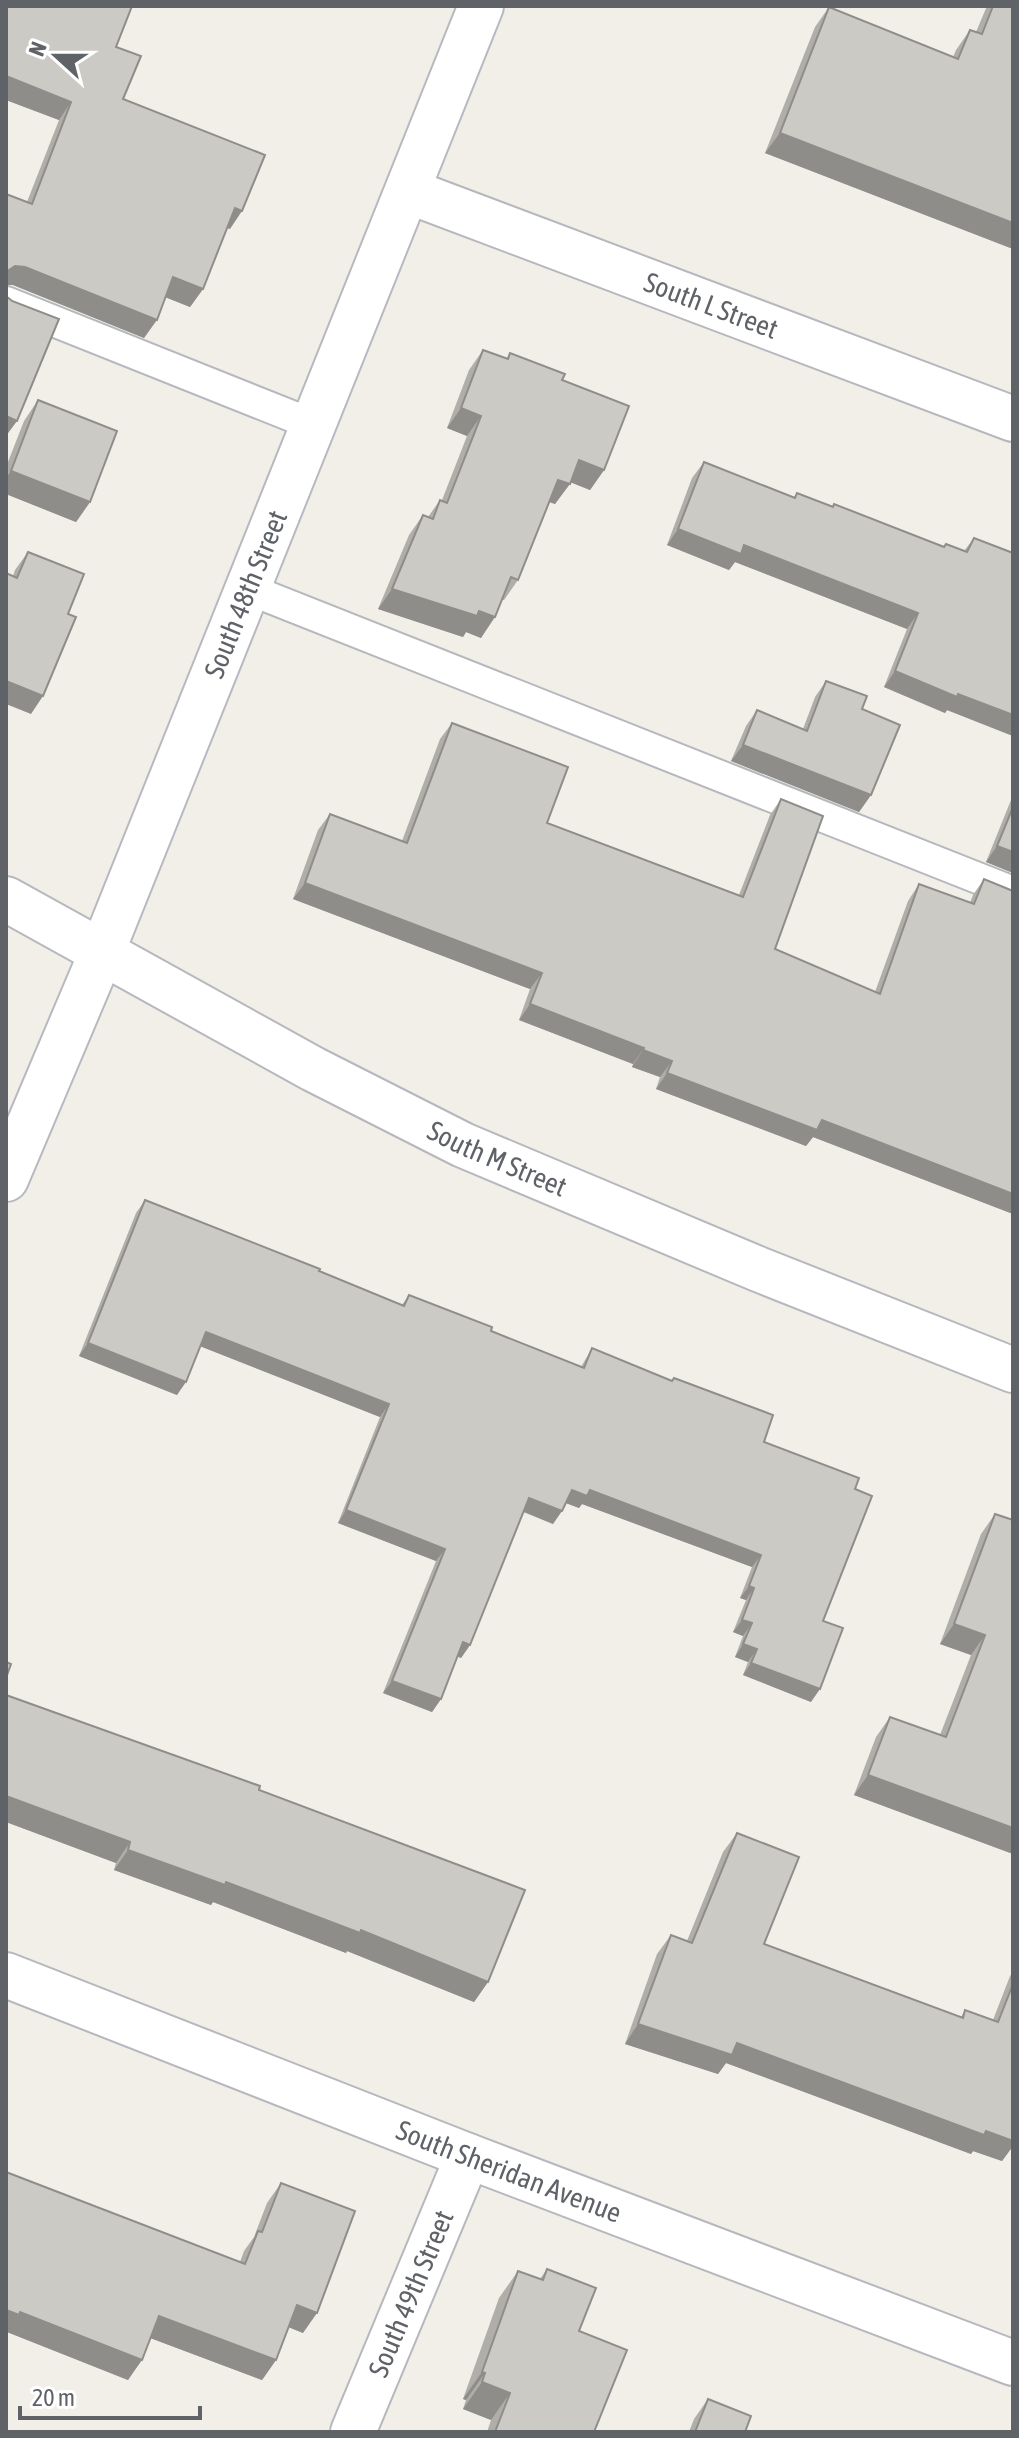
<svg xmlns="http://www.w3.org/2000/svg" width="1019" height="2438" font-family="'Asap Condensed',sans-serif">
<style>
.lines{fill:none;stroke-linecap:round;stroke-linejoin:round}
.service-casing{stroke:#b5b8bc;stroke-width:34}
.minor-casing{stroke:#b5b8bc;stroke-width:48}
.tertiary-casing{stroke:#b5b8bc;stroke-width:48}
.secondary-casing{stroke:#b6babf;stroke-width:48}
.service{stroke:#fff;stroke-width:30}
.minor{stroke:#fff;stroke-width:44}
.tertiary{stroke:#fff;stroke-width:44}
.secondary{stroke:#fff;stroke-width:44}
.wall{fill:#afaea9}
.shaded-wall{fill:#8f8d8a}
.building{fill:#cccac5;stroke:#8f8d8a;stroke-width:2}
.labels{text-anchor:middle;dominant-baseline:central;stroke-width:8;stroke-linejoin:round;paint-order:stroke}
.street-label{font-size:28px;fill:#5f6368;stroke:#fff}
</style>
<rect width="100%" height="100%" fill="#f1efe8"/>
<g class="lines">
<defs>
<g id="service">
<path d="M6 302 314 425"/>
<path d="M248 589 1013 892"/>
</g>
<g id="minor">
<path id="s1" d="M408 191 1013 419"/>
<path id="s2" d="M6 1975 468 2156 1013 2363"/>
<path id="s3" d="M353 2432 468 2156"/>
</g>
<g id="tertiary">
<path id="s4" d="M6 899 313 1069 463 1145 758 1269 1013 1370"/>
</g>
<g id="secondary">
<path id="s5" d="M6 1179 102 952 481 6"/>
</g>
</defs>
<use href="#service" class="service-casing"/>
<use href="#minor" class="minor-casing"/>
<use href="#tertiary" class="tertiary-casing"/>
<use href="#secondary" class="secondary-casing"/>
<use href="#service" class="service"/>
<use href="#minor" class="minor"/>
<use href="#tertiary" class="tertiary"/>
<use href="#secondary" class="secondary"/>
</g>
<g class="wall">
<path d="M6 6 116 47 123 99 230 229 227 228 203 289 190 307 165 297 144 338 13 285H6V194L27 202 59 120 6 100Z"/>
<path d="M987 6H1013V249L765 153 815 27 829 7 953 57 956 50 970 30 976 32Z"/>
<path d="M483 350 506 359 510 353 562 380 604 470 590 490 570 482 555 504 549 502 518 580 504 600H502L481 638 466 632 463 637 378 609 409 535 423 515 428 517 440 500H442L467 436 447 428 469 370Z"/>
<path d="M38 400 90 502 76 522 6 494V467L24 421Z"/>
<path d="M704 462 794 497 797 493 944 546 946 544 964 551 974 538 1013 553V736L947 710 945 713 884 687 907 629 735 562 729 570 667 545 692 478Z"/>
<path d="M28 552 31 714 13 576 15 570Z"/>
<path d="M826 681 862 709 871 795 859 812 731 761 746 726 757 710 803 729 815 697Z"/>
<path d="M452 723 547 823 739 895 770 815 781 799 775 949 875 992 908 901 919 884 970 903 973 895 984 879 1013 891V1214L813 1137 806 1146 656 1089 660 1077 632 1067 633 1064 519 1020 530 989 293 899 318 830 330 814 402 841 440 739Z"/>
<path d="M1013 795V873L986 862Z"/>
<path d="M145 1200 402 1305 409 1295 491 1331 581 1367 592 1348 671 1381 674 1378 764 1442 855 1489 823 1621 811 1702 743 1675 748 1662 735 1657 743 1636 733 1632 746 1600 740 1598 752 1567 582 1504 579 1508 566 1503 553 1524 523 1512 470 1645 461 1658 457 1656 441 1699 432 1712 383 1693 436 1561 338 1523 380 1417 200 1346 177 1395 79 1356 136 1213Z"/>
<path d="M995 1514 1013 1520V1854L854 1795 876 1737 890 1717 940 1735 971 1655 940 1644 981 1534Z"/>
<path d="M259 1790 488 1982 474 2002 347 1951 346 1953 213 1902 211 1905 114 1870 116 1863 6 1822Z"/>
<path d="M737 1833 764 1944 961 2017 965 2010 993 2020 1010 1976 1013 1972V2146L1002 2161 973 2151 971 2154 726 2063 718 2074 625 2044 657 1954 671 1935 687 1941 723 1852Z"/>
<path d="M6 2172 240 2262 244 2251 254 2237 267 2203 281 2183 303 2333 289 2327 276 2360 262 2380 150 2338 128 2380 7 2332Z"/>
<path d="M547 2269 579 2331 594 2432H487L491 2420 463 2409 466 2400 463 2399 499 2298 518 2271 540 2279Z"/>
<path d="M708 2399 745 2432H689L694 2419Z"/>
</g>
<g class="shaded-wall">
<path d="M6 76 71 102 59 120 6 100Z"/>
<path d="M780 133 1013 223V249L765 153Z"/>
<path d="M235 208 242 211 230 229 223 226Z"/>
<path d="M15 266 25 267 157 320 144 338 13 285H6V272Z"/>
<path d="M173 277 203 289 190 307 160 295Z"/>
<path d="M461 408 481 416 467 436 447 428Z"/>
<path d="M6 416 17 421 6 436Z"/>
<path d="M579 460 604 470 590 490 565 480Z"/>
<path d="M11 471 90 502 76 522 6 494V478Z"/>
<path d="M558 480 570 484 555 504 544 500Z"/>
<path d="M678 529 744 545 918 613 907 629 735 562 729 570 667 545Z"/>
<path d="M392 589 479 611 495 617 481 638 466 632 463 637 378 609Z"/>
<path d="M895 671 1013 715V736L947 710 945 713 884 687Z"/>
<path d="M6 681 43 696 31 714 6 704Z"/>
<path d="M743 745 871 795 859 812 731 761Z"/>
<path d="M997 846 1013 852V873L986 862Z"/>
<path d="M305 883 542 973 530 989 293 899Z"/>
<path d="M530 1004 644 1048 633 1064 519 1020Z"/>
<path d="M643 1050 672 1061 660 1077 632 1067Z"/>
<path d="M667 1073 822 1120 1013 1194V1214L813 1137 806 1146 656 1089Z"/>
<path d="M206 1332 389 1404 380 1417 197 1345Z"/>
<path d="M88 1343 186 1382 177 1395 79 1356Z"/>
<path d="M572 1490H590L761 1555 752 1567 582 1504 579 1508 563 1502Z"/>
<path d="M529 1498 562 1511 553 1524 520 1510Z"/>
<path d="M346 1510 445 1549 436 1561 338 1523Z"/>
<path d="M749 1586 754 1588 746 1600 740 1598Z"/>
<path d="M742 1620 752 1623 743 1636 733 1632Z"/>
<path d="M954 1624 985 1635 971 1655 940 1644Z"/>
<path d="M463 1642 470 1645 461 1658 454 1655Z"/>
<path d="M743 1644 757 1649 748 1662 735 1657Z"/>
<path d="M751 1663 820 1689 811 1702 743 1675Z"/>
<path d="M392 1681 441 1699 432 1712 383 1693Z"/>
<path d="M868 1775 1013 1828V1854L854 1795Z"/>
<path d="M6 1796 130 1842 116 1863 6 1822Z"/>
<path d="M128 1850 226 1882 361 1930 488 1982 474 2002 347 1951 346 1953 213 1902 211 1905 114 1870Z"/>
<path d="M638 2024 737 2043 1013 2141V2146L1002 2161 973 2151 971 2154 726 2063 718 2074 625 2044Z"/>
<path d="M297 2305 317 2313 303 2333 283 2325Z"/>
<path d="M6 2310 20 2312 142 2360 128 2380 7 2332 6 2334Z"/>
<path d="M159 2316 276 2360 262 2380 145 2336Z"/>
<path d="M482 2372 485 2373 466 2400 463 2399Z"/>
<path d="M482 2382 510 2393 491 2420 463 2409Z"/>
</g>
<g class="building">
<path d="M6 6H132L116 47 141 56 123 99 265 155 242 211 235 208 203 289 173 277 157 320 25 267 15 266 6 272V194L32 204 71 102 6 76Z"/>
<path d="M993 6H1013V223L780 133 829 7 958 59 970 30 982 34Z"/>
<path d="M6 296 12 301 59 319 17 421 6 416Z"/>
<path d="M483 350 508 359 510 353 565 374 562 380 629 406 604 470 579 460 570 484 558 480 518 580 511 577 495 617 479 611 477 616 392 589 423 515 433 519 440 500 447 503 481 416 461 408Z"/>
<path d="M38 400 117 431 90 502 11 471Z"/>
<path d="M704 462 795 498 797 493 833 507 834 504 944 547 946 544 967 552 974 538 1013 553V715L958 694 957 697 895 671 918 613 744 545 741 554 678 529Z"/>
<path d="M28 552 84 574 68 614 76 617 43 696 6 681V573L17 578Z"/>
<path d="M826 681 867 696 862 709 900 725 871 795 743 745 757 710 807 731Z"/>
<path d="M452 723 568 767 547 823 743 897 781 799 823 816 775 949 880 994 919 884 974 904 984 879 1013 891V1194L822 1120 817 1130 667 1073 672 1061 643 1050 644 1048 530 1004 542 973 305 883 330 814 407 843Z"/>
<path d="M1013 807V852L997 846Z"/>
<path d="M145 1200 320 1269 319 1271 404 1306 409 1295 492 1327 491 1331 584 1368 592 1348 672 1381 674 1378 773 1415 764 1442 859 1478 855 1489 872 1496 823 1621 843 1628 820 1689 751 1663 757 1649 743 1644 752 1623 742 1620 754 1588 749 1586 761 1555 590 1490 587 1496 572 1490 562 1511 529 1498 470 1645 463 1642 441 1699 392 1681 445 1549 346 1510 389 1404 206 1332 186 1382 88 1343Z"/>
<path d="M995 1514 1013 1520V1828L868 1775 890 1717 946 1737 985 1635 954 1624Z"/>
<path d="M6 1662 11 1664 6 1678Z"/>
<path d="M6 1695 260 1786 259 1790 525 1890 488 1982 361 1930 360 1933 226 1882 225 1885 128 1850 130 1842 6 1796Z"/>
<path d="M737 1833 799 1857 764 1944 963 2018 965 2010 998 2022 1013 1984V2141L986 2131 984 2135 737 2043 732 2055 638 2024 671 1935 692 1943Z"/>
<path d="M6 2172 245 2264 258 2231 262 2232 281 2183 355 2211 317 2313 297 2305 276 2360 159 2316 142 2360 20 2312 19 2315 6 2310Z"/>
<path d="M547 2269 596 2288 579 2331 627 2350 594 2432H495L510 2393 482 2382 485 2373 482 2372 518 2271 543 2280Z"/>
<path d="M708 2399 751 2416 745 2432H695Z"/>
</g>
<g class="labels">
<g class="street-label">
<text stroke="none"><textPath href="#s1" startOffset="324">South L Street</textPath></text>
<text stroke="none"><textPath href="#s5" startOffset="632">South 48th Street</textPath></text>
<text stroke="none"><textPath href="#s4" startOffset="556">South M Street</textPath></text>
<text stroke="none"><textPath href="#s2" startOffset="540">South Sheridan Avenue</textPath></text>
<text stroke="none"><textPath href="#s3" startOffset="150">South 49th Street</textPath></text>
</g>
</g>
<rect width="1019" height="2438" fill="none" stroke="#5f6368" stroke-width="16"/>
<g transform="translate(56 56) rotate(291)" stroke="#ffffff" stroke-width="6" paint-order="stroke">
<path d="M0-6L14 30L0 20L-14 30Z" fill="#5f6368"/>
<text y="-12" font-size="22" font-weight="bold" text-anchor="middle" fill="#5f6368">N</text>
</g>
<path d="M20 2406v12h180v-12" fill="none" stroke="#5f6368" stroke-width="4"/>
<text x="32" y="2406" font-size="24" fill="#5f6368" stroke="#ffffff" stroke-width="6" paint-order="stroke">20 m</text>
</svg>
